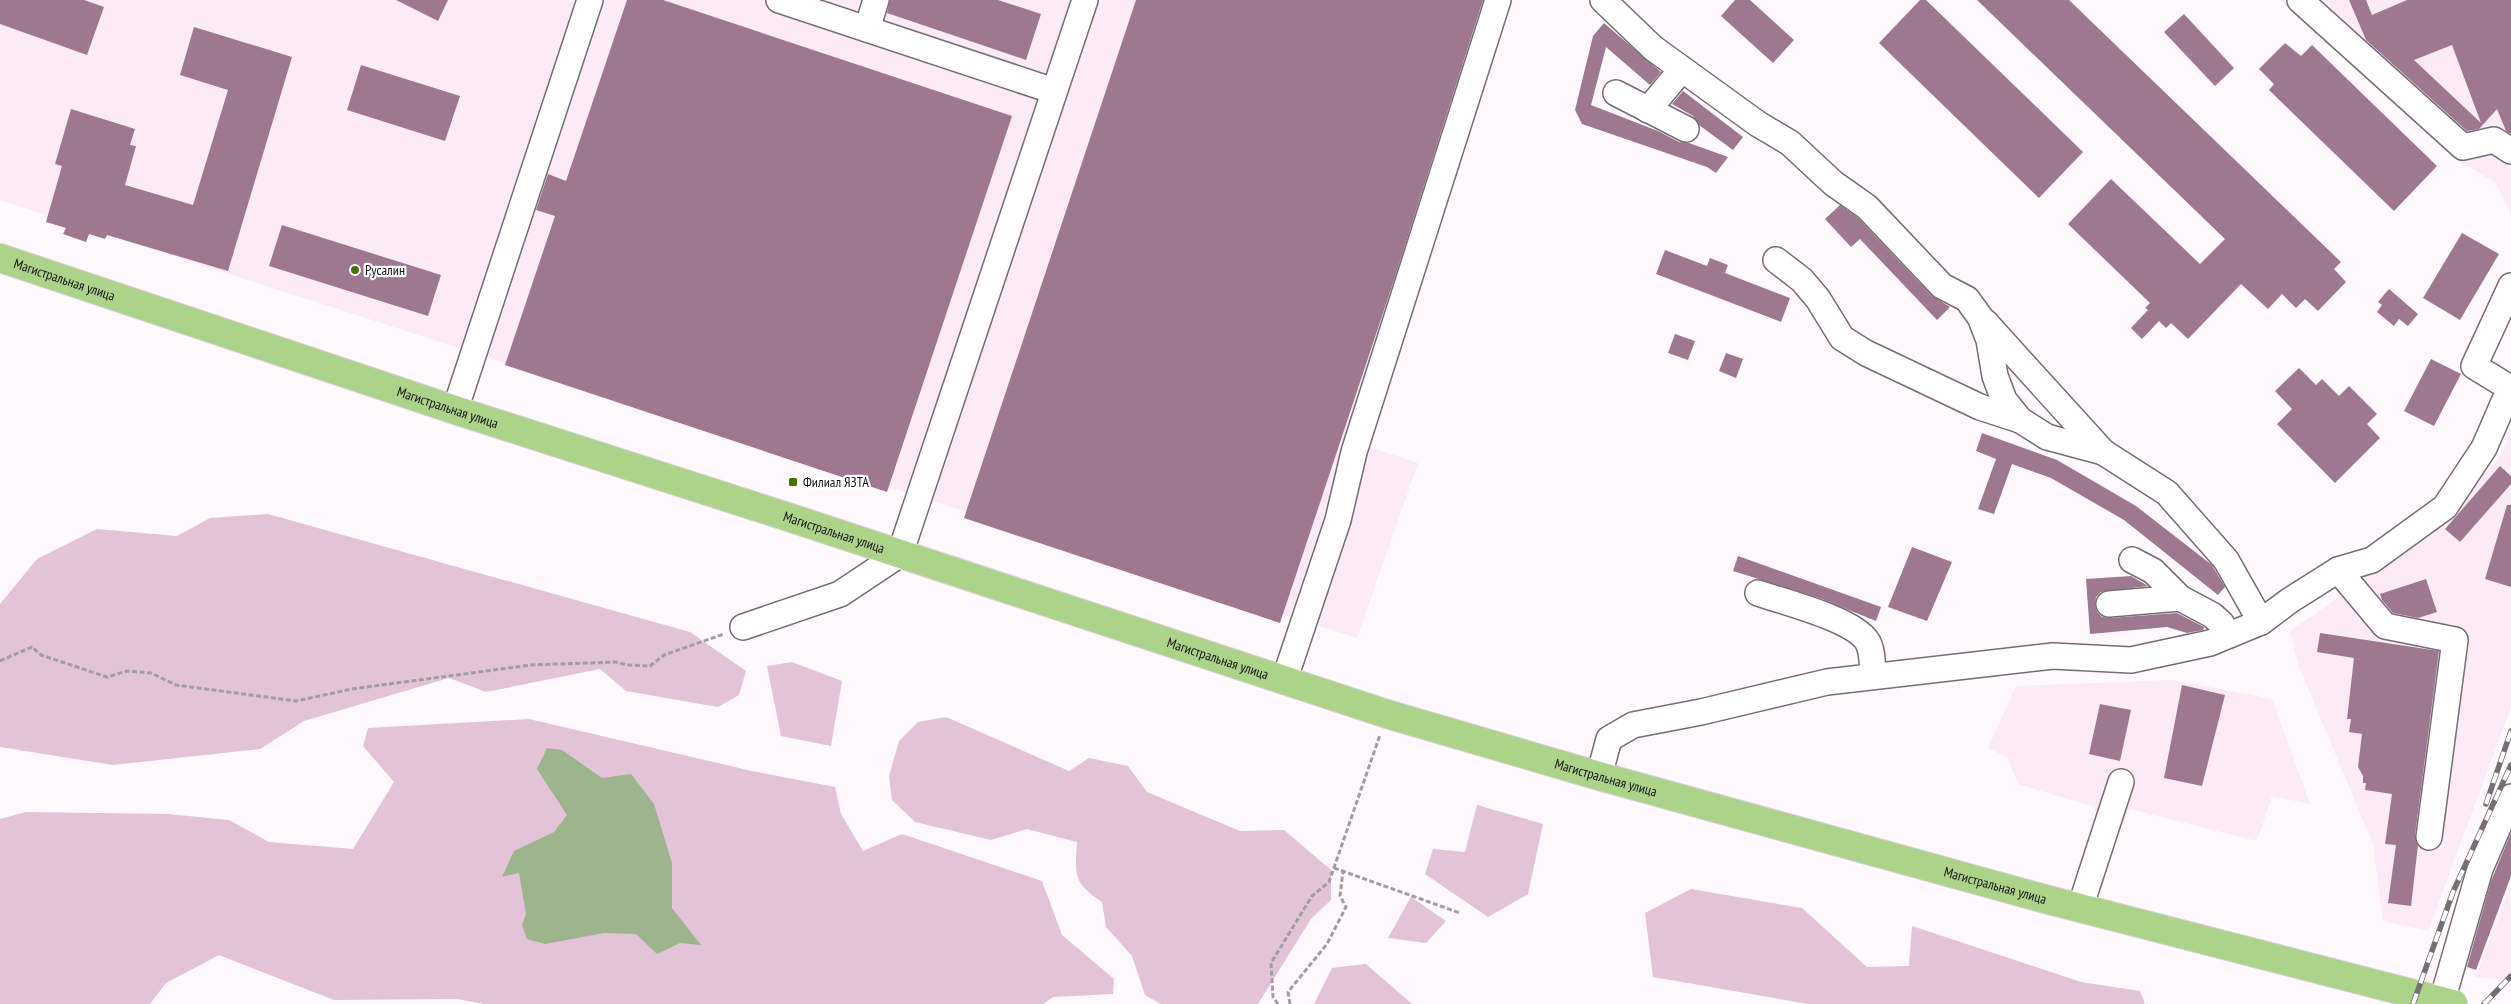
<svg xmlns="http://www.w3.org/2000/svg" width="2511" height="1004" font-family="'PT Sans Narrow',sans-serif">
<style>
.built{fill:#fceaf6}
.green{fill:#e2c3d7}
.water{fill:#9db48e}
.building{fill:#9e7891;fill-rule:evenodd}
.lines{fill:none;stroke-linecap:round;stroke-linejoin:round}
.minor-casing{stroke:#766d73;stroke-width:28}
.major-casing{stroke:#d5d5d5;stroke-width:30}
.path{stroke:#a39da1;stroke-width:3;stroke-dasharray:5 2.5;stroke-linecap:butt}
.minor{stroke:#fff;stroke-width:25}
.major{stroke:#add38a;stroke-width:28}
.rail-casing{stroke:#746f72;stroke-width:5.5}
.rail{stroke:#fff;stroke-width:4;stroke-dasharray:11;stroke-linecap:butt}
.poi-dot{fill:#427500;stroke:#fff;stroke-width:2}
.labels{text-anchor:middle;dominant-baseline:central;stroke-width:4.5;stroke-linejoin:round;paint-order:stroke}
.poi-label{font-size:14px;fill:#171416;stroke:#fff;text-anchor:start}
.street-label{font-size:14px;fill:#171416;stroke:#fff}
</style>
<rect width="100%" height="100%" fill="#fff8fc"/>
<g class="built">
<path d="M0 0H1506L1360 444 1418 463 1357 638 0 200Z"/>
<path d="M2280 0H2511V214L2496 183 2459 161Z"/>
<path d="M2511 431V707L2428 931 2383 921 2373 844 2298 664 2290 631 2436 531 2503 452Z"/>
<path d="M2172 680 2272 699 2310 804 2272 796 2257 841 2130 809 2120 829 2095 823V807L2018 784 2007 757 1988 748 2016 686Z"/>
<path d="M2511 886V980L2475 977Z"/>
</g>
<g class="green">
<path d="M268 514 690 632 746 671 739 695 718 707 626 691 600 669 486 692 449 678 304 721 260 749 113 765 0 747V604L37 559 97 529 177 536 210 518Z"/>
<path d="M792 662 842 681 831 746 781 736 767 666Z"/>
<path d="M946 717 1069 771 1089 758 1128 766 1147 792 1240 831 1284 830 1331 870V900L1311 919 1258 1004H1161L1145 995 1132 956 1106 927 1102 902C1073 882 1075 876 1077 842L1027 829 991 840 915 822 892 800 889 776 899 741 918 722Z"/>
<path d="M529 719 752 771 835 787 841 814 863 851 902 834 1042 881 1062 935 1114 979 1113 994 1053 997 1043 1004H484L457 999 334 1000 219 955 166 983 150 1004H0V819L26 812 168 814 229 820 269 842 353 849 394 782 363 746 368 728Z"/>
<path d="M1477 805 1543 824 1528 894 1488 917 1425 874 1433 849 1465 852Z"/>
<path d="M1691 889 1802 908 1867 967 1909 966 1912 926 2081 982 2140 991 2145 1004H1808L1653 977 1645 913Z"/>
<path d="M1411 897 1446 921 1426 943 1388 938Z"/>
<path d="M1366 964 1412 1004H1314L1332 968Z"/>
</g>
<path class="water" d="M547 748 562 750 602 778 631 774 654 804 672 863V908L701 945 680 943 657 954 636 934 604 933 545 944 527 939 522 925 526 914 519 873 502 877 514 851 554 832 567 815 537 769Z"/>
<g class="building">
<path d="M0 0H84L104 7 87 55 0 24Z"/>
<path d="M396 0H448L438 21Z"/>
<path d="M627 0H663L1012 116 887 492 505 365 555 216 536 210 548 174 566 181Z"/>
<path d="M890 0H998L1041 14 1026 60 887 13Z"/>
<path d="M1136 0H1483L1396 274 1280 623 964 518Z"/>
<path d="M1735 0H1750L1794 40 1773 63 1721 16Z"/>
<path d="M1920 0H1926L2083 152 2039 198 1879 43Z"/>
<path d="M1977 0H2069L2341 262 2334 269 2346 282 2318 311 2305 299 2296 308 2282 294 2268 309 2241 284 2188 339 2171 323 2166 328 2159 321 2142 339 2131 328 2148 310 2145 308 2150 303 2068 224 2111 179 2200 264 2225 239Z"/>
<path d="M2349 0H2366L2372 15 2407 0H2511V134L2506 131 2497 109 2479 129 2467 131 2366 40ZM2452 45 2481 123 2414 60Z"/>
<path d="M2184 14 2234 68 2215 86 2164 32Z"/>
<path d="M1604 23 1661 72 1650 85 1606 47 1591 105 1658 131 1679 142 1689 143 1728 157 1716 173 1707 167 1582 124 1575 110 1593 36Z"/>
<path d="M194 27 292 57 228 271 107 235 105 239 89 234 86 242 63 234 66 228 46 222 62 166 55 164 71 109 135 129 130 145 136 146 125 185 193 205 228 90 180 75Z"/>
<path d="M2285 43 2301 56 2312 45 2437 166 2394 211 2269 90 2274 84 2259 69Z"/>
<path d="M361 65 460 96 445 141 347 110Z"/>
<path d="M1683 91 1743 137 1733 150 1699 125 1693 116 1672 104Z"/>
<path d="M1840 205 1858 218 1932 296 1950 307 1937 320 1860 239 1851 247 1825 219Z"/>
<path d="M282 225 441 275 428 316 269 266Z"/>
<path d="M2462 233 2499 254 2460 320 2423 298Z"/>
<path d="M1665 250 1707 266 1710 258 1728 265 1725 273 1790 298 1781 322 1656 274Z"/>
<path d="M2389 289 2418 314 2408 326 2399 319 2394 326 2377 312 2382 305 2378 302Z"/>
<path d="M1675 334 1695 341 1688 360 1668 353Z"/>
<path d="M1726 353 1743 359 1736 378 1719 371Z"/>
<path d="M2431 359 2461 374 2434 426 2404 411Z"/>
<path d="M2299 368 2316 385 2322 379 2339 396 2349 386 2377 414 2367 424 2380 438 2335 483 2277 424 2292 409 2275 391Z"/>
<path d="M1982 433 2057 460 2136 506 2212 565 2225 587 2218 595 2124 520 2051 478 2012 464 1994 514 1978 509 1996 459 1976 451Z"/>
<path d="M2500 466 2511 476V484L2460 542 2445 529Z"/>
<path d="M2507 505H2511V587L2485 579Z"/>
<path d="M1912 547 1952 562 1927 621 1888 607Z"/>
<path d="M1738 556 1881 607 1876 621 1822 599 1733 571Z"/>
<path d="M2131 576 2148 586 2101 592 2096 597 2095 605 2097 612 2102 617 2110 618 2177 613 2204 627 2203 630 2187 633 2167 627 2090 634 2086 579Z"/>
<path d="M2426 579 2437 612 2418 618 2393 613 2382 600 2380 594Z"/>
<path d="M2320 633 2439 651 2415 835 2418 845 2411 906 2388 903 2396 845 2385 844 2392 794 2365 790 2366 783H2363V776L2358 767 2362 734 2349 732 2351 719H2347L2354 658 2317 652Z"/>
<path d="M2182 685 2225 695 2202 786 2164 778Z"/>
<path d="M2100 704 2131 710 2120 761 2089 754Z"/>
<path d="M2511 833V876L2476 970 2467 967 2491 881Z"/>
</g>
<g class="lines">
<defs>
<g id="minor">
<path d="M779 0 1054 91"/>
<path d="M1603 0 1653 48 1758 124 1790 143 1833 183 1867 207 1942 286 1967 299 1980 317 1989 340 1995 376 2004 400 2020 420 2047 437 2103 452 2167 493 2226 560 2261 622"/>
<path d="M2300 0 2463 147 2494 140 2511 151"/>
<path d="M867 29 876 0"/>
<path d="M1616 93 1686 129"/>
<path d="M1648 110 1682 69"/>
<path d="M1776 260 1802 280 1818 299 1842 338 1866 353 1980 407 2020 420"/>
<path d="M1985 322 2103 452"/>
<path d="M455 410 590 0"/>
<path d="M2132 560 2153 571 2180 598 2212 615 2221 623 2229 635"/>
<path d="M2338 570 2385 626 2455 640 2429 837"/>
<path d="M1758 593C1784 602 1853 619 1867 641 1873 650 1872 664 1873 675"/>
<path d="M2109 604 2180 598"/>
<path d="M743 627 840 594 900 554 1085 0"/>
<path d="M1284 681 1338 520 1354 452 1498 0"/>
<path d="M1599 776 1609 739 1633 725 1701 712 1827 682 2053 656 2131 660 2210 643 2261 622 2289 601 2338 570 2372 560 2445 507 2484 448 2510 388 2474 366 2511 286"/>
<path d="M2080 908 2121 782"/>
<path d="M2442 1001 2480 869 2511 797"/>
</g>
<g id="major">
<path id="s1" d="M0 258 455 410 785 516 1387 714 1599 776 2045 899 2453 1004"/>
</g>
</defs>
<use href="#minor" class="minor-casing"/>
<use href="#major" class="major-casing"/>
<g class="path">
<path d="M0 661 32 647 41 655 107 677 127 671 151 673 176 685 296 701 352 689 531 665 616 662 627 665 650 666 664 655 724 634"/>
<path d="M1334 868 1460 913"/>
<path d="M1278 1004 1273 997 1271 963 1312 896 1329 882 1380 735"/>
<path d="M1290 1004 1288 992 1327 944 1346 907 1340 896 1343 871"/>
</g>
<use href="#minor" class="minor"/>
<use href="#major" class="major"/>
<defs>
<g id="rail">
<path d="M2486 804 2511 731"/>
<path d="M2413 1004 2453 892 2511 765"/>
<path d="M2484 1004 2511 976"/>
</g>
</defs>
<use href="#rail" class="rail-casing"/>
<use href="#rail" class="rail"/>
</g>
<g class="poi-dot">
<circle cx="355" cy="270" r="5"/>
<rect x="788" y="477" width="10" height="10" rx="2.5"/>
</g>
<g class="labels">
<g class="poi-label">
<text x="365" y="270">Русалин</text>
<text x="803" y="482">Филиал ЯЗТА</text>
</g>
<g class="street-label">
<text stroke="none"><textPath href="#s1" startOffset="68">Магистральная улица</textPath></text>
<text stroke="none"><textPath href="#s1" startOffset="472">Магистральная улица</textPath></text>
<text stroke="none"><textPath href="#s1" startOffset="878">Магистральная улица</textPath></text>
<text stroke="none"><textPath href="#s1" startOffset="1282">Магистральная улица</textPath></text>
<text stroke="none"><textPath href="#s1" startOffset="1688">Магистральная улица</textPath></text>
<text stroke="none"><textPath href="#s1" startOffset="2092">Магистральная улица</textPath></text>
</g>
</g>
</svg>
